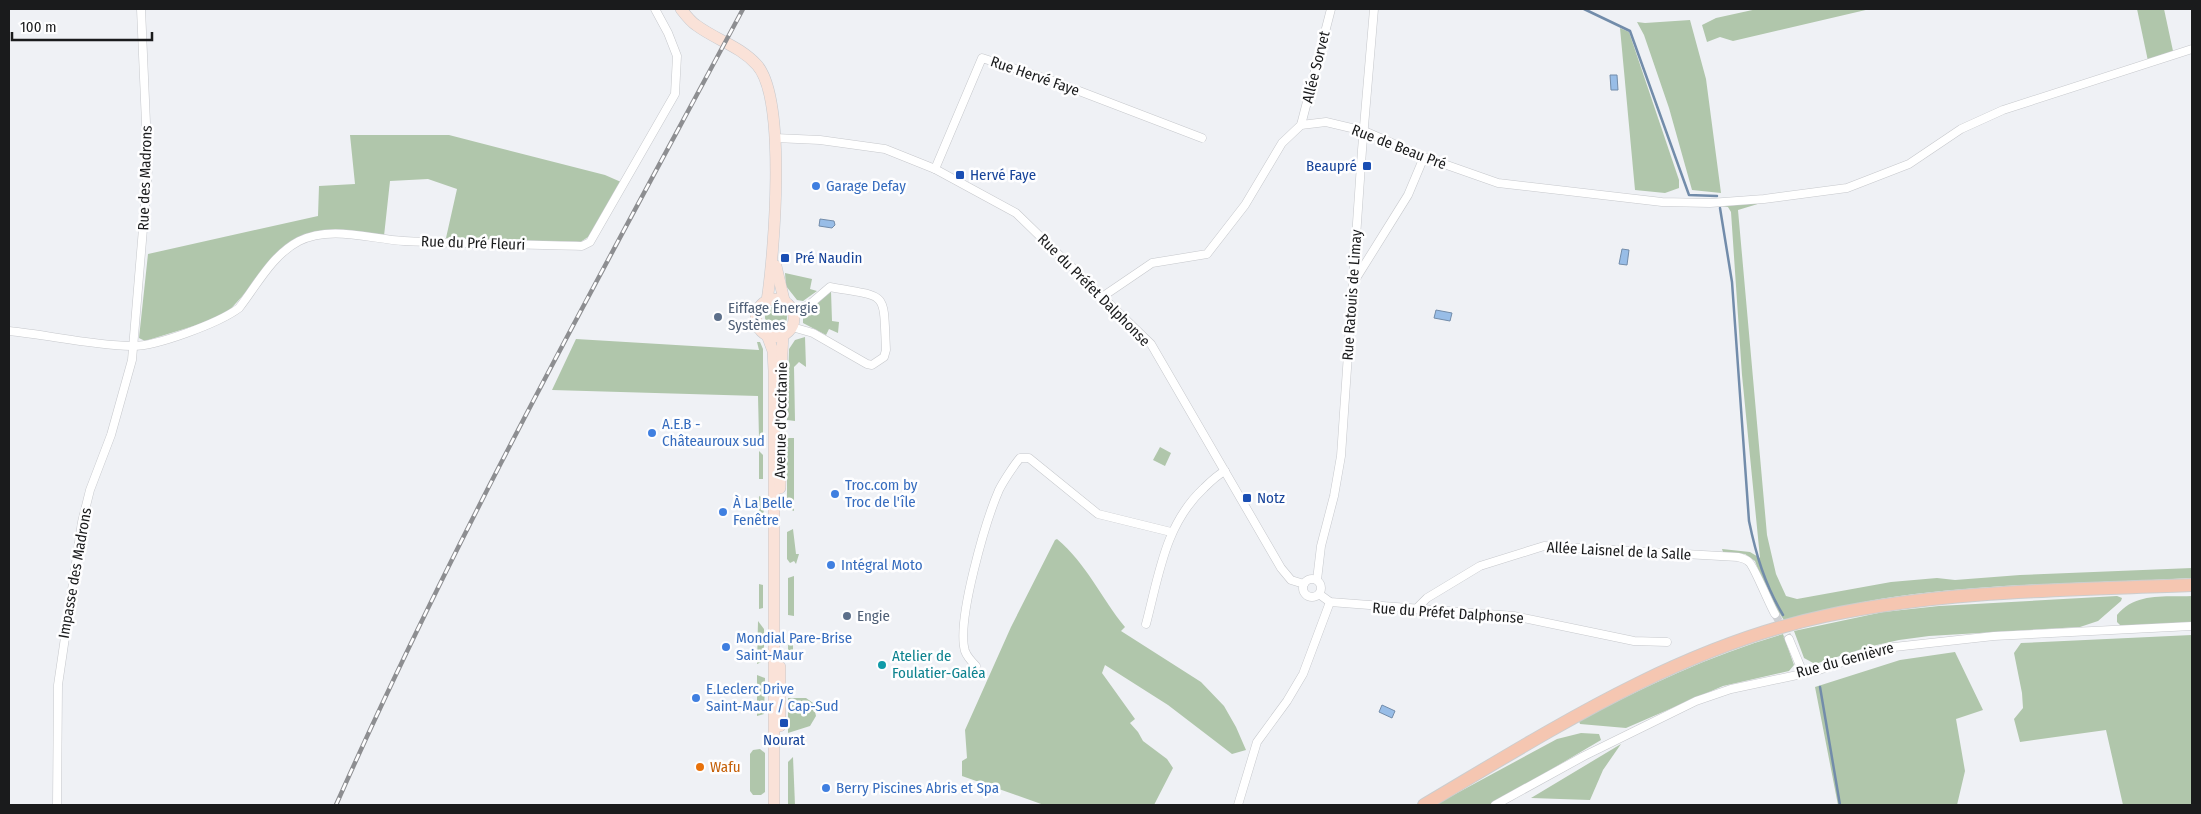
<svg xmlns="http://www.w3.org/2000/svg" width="2201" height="814" font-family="'Fira Sans Condensed',sans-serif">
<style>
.green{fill:#b0c6ab}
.water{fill:#98bde7;stroke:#728caa}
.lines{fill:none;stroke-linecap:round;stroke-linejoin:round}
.stream{stroke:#728caa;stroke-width:2.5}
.street-tunnel{stroke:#cfd1d4;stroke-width:8;stroke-dasharray:8 4;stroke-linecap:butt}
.street-casing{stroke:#c6c8cc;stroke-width:9}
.secondary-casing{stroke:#c6c8cc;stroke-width:12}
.primary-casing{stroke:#cdcdcd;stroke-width:14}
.street{stroke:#fff;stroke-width:8}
.secondary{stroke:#fae2d8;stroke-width:11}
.primary{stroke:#f5c6b1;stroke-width:12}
.rail-casing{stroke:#8d8e91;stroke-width:4.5}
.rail{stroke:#fefeff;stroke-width:2.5;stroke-dasharray:8;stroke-linecap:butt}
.transit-dot{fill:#1a4fb4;stroke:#fefeff;stroke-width:2}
.shop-dot{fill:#3f7fe0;stroke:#fefeff;stroke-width:2}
.service-dot{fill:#5c6f8a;stroke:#fefeff;stroke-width:2}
.culture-dot{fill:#0f9aa8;stroke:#fefeff;stroke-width:2}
.food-dot{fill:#e8710a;stroke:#fefeff;stroke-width:2}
.labels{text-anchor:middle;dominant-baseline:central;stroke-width:5;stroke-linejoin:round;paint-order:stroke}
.street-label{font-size:15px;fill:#1a1b1c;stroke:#fefeff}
.transit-label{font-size:15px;fill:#164399;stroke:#fefeff;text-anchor:start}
.shop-label{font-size:15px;fill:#366cbe;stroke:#fefeff;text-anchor:start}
.service-label{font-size:15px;fill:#4e5e75;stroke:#fefeff;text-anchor:start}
.culture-label{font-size:15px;fill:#0d838f;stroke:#fefeff;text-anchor:start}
.food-label{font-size:15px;fill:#c56008;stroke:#fefeff;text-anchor:start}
</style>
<rect width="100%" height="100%" fill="#eff1f5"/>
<g class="green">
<path d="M1757 9H1870L1733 41 1720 37 1707 42 1702 25 1716 18Z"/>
<path d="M2137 9H2164L2173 51 2148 61Z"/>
<path d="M1690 20 1706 79 1721 193 1692 190 1669 108 1644 35 1637 22 1645 23Z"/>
<path d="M1620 28 1629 32 1679 180V188L1665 193 1635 190Z"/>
<path d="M350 135H449L605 175 621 182 591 235 579 243 446 238 457 189 428 179 390 181 384 236 355 233 294 239 227 313 210 321 145 341 139 338 148 254 318 216 319 186 355 184Z"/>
<path d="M1761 203 1738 210 1767 535 1776 574 1786 596 1797 599 1891 582 1937 578 1955 580 2020 575 2192 568V578C2100 583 2006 583 1915 594 1870 599 1827 610 1784 620L1768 596 1755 561 1745 554 1723 552 1722 549 1750 552 1760 558 1742 375 1731 212 1728 207 1722 206Z"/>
<path d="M785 273 812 279 810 289 817 291 803 301 797 300 786 286Z"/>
<path d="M831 291 832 321 839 322 838 333 829 329 826 335 803 323V310Z"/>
<circle cx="776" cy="317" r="11"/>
<path d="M805 337 806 367 799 362 794 367 795 421 787 420 789 349 795 340Z"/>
<path d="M576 339 759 350 757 342H760L763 349V435L759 438 758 396 552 390Z"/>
<path d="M787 438H794V511L787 508Z"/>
<path d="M1160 447 1171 453 1165 466 1153 460Z"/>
<path d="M759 451 763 455V479H759Z"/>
<path d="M759 496 763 498 764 518 759 521Z"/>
<path d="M793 529 796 554H799L796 564 794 561 790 563 787 559V532Z"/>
<path d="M1057 539C1087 564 1101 598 1125 627L1121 631 1201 682 1224 706 1236 727 1246 750 1232 754 1168 705 1105 665 1102 673 1135 719 1130 723 1138 732 1143 741 1167 759 1173 768 1154 805H1044L962 776V761L967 758 965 730 1011 627 1055 540Z"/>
<path d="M794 576V616L788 615V578Z"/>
<path d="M759 584 763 585V608L759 609Z"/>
<path d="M2117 596 2122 598 2121 601 2098 621 2080 627 1929 636 1899 640 1868 647 1815 664 1804 658 1794 631 1883 612 1939 606Z"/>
<path d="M2192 596V623L2121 626 2117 622V615C2135 592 2166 597 2192 596Z"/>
<path d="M758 621 764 629V661L757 664Z"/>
<path d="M793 634V655H788V636Z"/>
<path d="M1783 634 1794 665 1789 671 1723 686 1626 728 1580 724 1579 721C1645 686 1711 655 1783 634Z"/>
<path d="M2192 635V805H2123L2106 730 2020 742 2014 719 2023 708 2022 693 2014 653 2021 643Z"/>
<path d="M1955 652 1983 710 1956 719 1965 771 1957 805H1838L1815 687 1900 660Z"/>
<path d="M757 675 765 678 764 714 757 716Z"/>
<path d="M788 698H806L813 703 816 716 810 726 788 733Z"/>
<path d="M1581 733 1599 734 1601 740 1491 805H1435L1557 739Z"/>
<path d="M1621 744 1603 770 1590 800 1531 798Z"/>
<path d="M753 750 760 749 765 753V792L761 795H753L750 791V754Z"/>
<path d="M793 757 795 805H788V762Z"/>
</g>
<g class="water">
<path d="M1610 75H1617L1618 90H1611Z"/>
<path d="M820 219 834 221 835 225 832 228 819 226Z"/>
<path d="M1622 249 1629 250 1627 265 1619 264Z"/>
<path d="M1436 310 1452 313 1450 321 1434 318Z"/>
<path d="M1382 705 1395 711 1392 718 1379 712Z"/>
</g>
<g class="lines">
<g class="stream">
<path d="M1584 9 1630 31 1689 195 1717 196"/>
<path d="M1720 208 1732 282 1749 521C1756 555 1765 585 1783 615"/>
<path d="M1820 687 1840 805"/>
</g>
<path class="street-tunnel" d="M1775 614 1789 639"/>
<defs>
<g id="street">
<path d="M1301 125 1331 9"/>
<path d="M775 138 820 140 885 149 935 169 1016 213 1151 344 1281 568 1291 580 1304 584"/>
<path d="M935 169 982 58 1053 81 1202 138"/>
<path d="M1355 280 1408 195 1424 157"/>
<path d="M1102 297 1152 263 1207 254 1245 205 1282 143 1301 125 1326 122 1364 131 1424 157 1498 183 1662 202 1710 203 1764 199 1847 188 1909 164 1961 129 2003 110 2192 49"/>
<path d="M792 327 813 333 867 364 872 365 884 357 886 350C883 289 889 298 830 287L809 305 793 310"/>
<path d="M9 331C49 335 90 345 131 346 155 347 219 323 239 308 257 285 272 255 299 241 331 225 370 239 404 241 463 244 523 244 582 246L590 242 675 94 677 56 668 33 655 9"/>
<circle cx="1312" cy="588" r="9"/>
<path d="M1317 580 1321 546 1334 496 1341 456 1362 150 1374 9"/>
<path d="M1319 594 1330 602 1514 616 1634 641 1667 642"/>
<path d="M1416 609 1427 598 1480 566 1544 546 1738 557C1742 558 1746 559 1749 562 1754 566 1769 604 1775 614"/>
<path d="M1146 624C1159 575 1165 524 1204 488 1211 481 1217 475 1225 471"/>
<path d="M1789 639 1803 673"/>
<path d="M976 666C971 661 967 657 965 651 956 621 986 520 999 490 1003 482 1014 465 1020 458H1029L1098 514 1171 532"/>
<path d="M57 805 58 685 82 522 90 490 111 435 132 360 148 169 141 9"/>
<path d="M1238 805 1257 742 1287 701 1303 674 1330 602"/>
<path d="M1495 805 1584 756 1696 701 1731 689 1816 671 1885 648 1994 636 2192 626"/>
</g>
<g id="secondary">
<path d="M681 9C685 14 690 21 696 25 716 40 740 46 757 65 787 99 774 254 767 301"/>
<path d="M776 266 784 300"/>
<circle cx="775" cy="318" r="19"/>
<path d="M767 335 773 351 774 371V805"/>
<path d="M781 371 783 335"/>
<path d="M780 488 781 442"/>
<path d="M780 667V726"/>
</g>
<path id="primary" d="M1424 805C1551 730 1679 647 1825 616 1945 590 2070 590 2192 585"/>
</defs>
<use href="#street" class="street-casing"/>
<use href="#secondary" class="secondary-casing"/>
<use href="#primary" class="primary-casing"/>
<use href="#street" class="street"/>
<use href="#secondary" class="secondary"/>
<use href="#primary" class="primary"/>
<defs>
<path id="rail" d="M336 805C457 532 602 272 743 9"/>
</defs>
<use href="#rail" class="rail-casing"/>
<use href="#rail" class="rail"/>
</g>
<g class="transit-dot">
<rect x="1362" y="161" width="10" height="10" rx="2.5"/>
<rect x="955" y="170" width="10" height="10" rx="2.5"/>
<rect x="780" y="253" width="10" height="10" rx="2.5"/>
<rect x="1242" y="493" width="10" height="10" rx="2.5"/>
<rect x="779" y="718" width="10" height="10" rx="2.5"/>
</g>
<g class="shop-dot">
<circle cx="816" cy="186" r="5"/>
<circle cx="652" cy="433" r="5"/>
<circle cx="835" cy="494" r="5"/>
<circle cx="723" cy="512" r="5"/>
<circle cx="831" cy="565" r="5"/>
<circle cx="726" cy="647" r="5"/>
<circle cx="696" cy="698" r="5"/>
<circle cx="826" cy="788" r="5"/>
</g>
<g class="service-dot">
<circle cx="718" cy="317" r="5"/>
<circle cx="847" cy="616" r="5"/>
</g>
<circle class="culture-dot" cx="882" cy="665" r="5"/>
<circle class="food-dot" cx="700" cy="767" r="5"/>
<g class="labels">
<g class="street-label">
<text transform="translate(1316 67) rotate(-76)">Allée Sorvet</text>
<text transform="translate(1035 76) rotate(19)">Rue Hervé Faye</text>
<text transform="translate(1399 147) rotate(21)">Rue de Beau Pré</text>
<text transform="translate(145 178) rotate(-88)">Rue des Madrons</text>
<text transform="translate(473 243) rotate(2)">Rue du Pré Fleuri</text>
<text transform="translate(1094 290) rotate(45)">Rue du Préfet Dalphonse</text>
<text transform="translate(1352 295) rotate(-86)">Rue Ratouis de Limay</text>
<text transform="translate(781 420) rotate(-89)">Avenue d'Occitanie</text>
<text transform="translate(1619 551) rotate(3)">Allée Laisnel de la Salle</text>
<text transform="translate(75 573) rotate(-80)">Impasse des Madrons</text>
<text transform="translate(1448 613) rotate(4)">Rue du Préfet Dalphonse</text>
<text transform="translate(1845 660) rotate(-15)">Rue du Genièvre</text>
</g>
<g class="transit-label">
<text x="1357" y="166" text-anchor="end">Beaupré</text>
<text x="970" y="175">Hervé Faye</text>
<text x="795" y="258">Pré Naudin</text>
<text x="1257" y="498">Notz</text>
<text x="784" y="740" text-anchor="middle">Nourat</text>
</g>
<g class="shop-label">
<text x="826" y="186">Garage Defay</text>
<text x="662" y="424">A.E.B -<tspan x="662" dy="17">Châteauroux sud</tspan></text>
<text x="845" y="485">Troc.com by<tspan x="845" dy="17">Troc de l'île</tspan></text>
<text x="733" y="503">À La Belle<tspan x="733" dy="17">Fenêtre</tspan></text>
<text x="841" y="565">Intégral Moto</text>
<text x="736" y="638">Mondial Pare-Brise<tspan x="736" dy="17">Saint-Maur</tspan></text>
<text x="706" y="689">E.Leclerc Drive<tspan x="706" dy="17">Saint-Maur / Cap-Sud</tspan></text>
<text x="836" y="788">Berry Piscines Abris et Spa</text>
</g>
<g class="service-label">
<text x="728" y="308">Eiffage Énergie<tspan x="728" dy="17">Systèmes</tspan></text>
<text x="857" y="616">Engie</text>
</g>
<g class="culture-label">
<text x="892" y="656">Atelier de<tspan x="892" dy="17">Foulatier-Galéa</tspan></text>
</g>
<g class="food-label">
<text x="710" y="767">Wafu</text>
</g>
</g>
<rect width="2201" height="814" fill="none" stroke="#1a1b1c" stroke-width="20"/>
<path d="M12 32v8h140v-8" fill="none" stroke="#1a1b1c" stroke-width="2.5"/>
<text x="20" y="32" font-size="15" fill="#1a1b1c" stroke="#fefeff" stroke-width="4" paint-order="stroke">100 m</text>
</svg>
